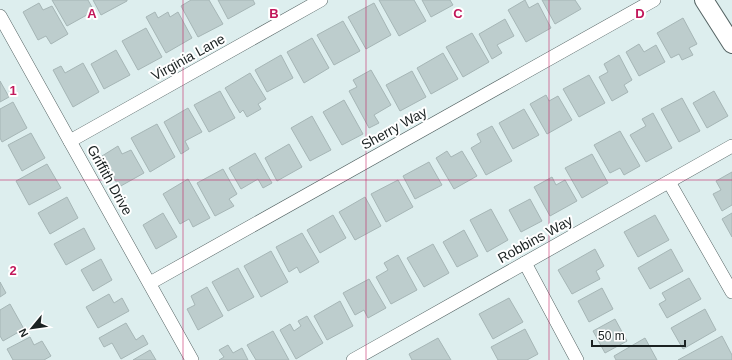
<svg xmlns="http://www.w3.org/2000/svg" width="732" height="360" font-family="Arial,sans-serif">
<style>
.building{fill:#bdcdcd;stroke:#a6b6b6}
.lines{fill:none;stroke-linecap:round;stroke-linejoin:round}
.minor-casing{stroke:#556464;stroke-width:14}
.secondary-casing{stroke:#556464;stroke-width:20}
.minor{stroke:#fff;stroke-width:13}
.secondary{stroke:#fff;stroke-width:18}
.grid{fill:none;stroke:#c2185b;stroke-width:1;stroke-opacity:0.55}
.labels{text-anchor:middle;dominant-baseline:central;stroke-width:4;stroke-linejoin:round;paint-order:stroke}
.street-label{font-size:14px;fill:#1b2222;stroke:#fff}
.grid-label{font-size:13px;text-anchor:middle;font-weight:bold;fill:#c2185b;stroke:#fff;stroke-width:4;stroke-linejoin:round;paint-order:stroke}
</style>
<rect width="100%" height="100%" fill="#dee"/>
<g class="building">
<path d="M52 0H88L94 11 67 26Z"/>
<path d="M93 0H127V1L101 15Z"/>
<path d="M191 0H209L223 24 198 37 181 6Z"/>
<path d="M218 0H253L255 4 228 19Z"/>
<path d="M379 0H414L426 21 399 36Z"/>
<path d="M422 0H450L453 5 431 17Z"/>
<path d="M525 0 529 8 538 3 551 28 526 42 508 10Z"/>
<path d="M542 0H575L581 9 555 24Z"/>
<path d="M39 3 43 10 52 6 68 34 51 44 46 36 38 40 23 12Z"/>
<path d="M374 3 391 35 366 49 348 17Z"/>
<path d="M155 12 158 18 168 12 170 17 178 12 192 38 166 53 146 17Z"/>
<path d="M683 18 697 44 689 48 693 55 682 60 679 54 671 58 657 33Z"/>
<path d="M505 19 514 36 497 45 502 53 492 59 479 34Z"/>
<path d="M343 21 360 51 334 65 317 35Z"/>
<path d="M146 28 162 57 138 70 122 41Z"/>
<path d="M472 33 489 62 463 77 446 47Z"/>
<path d="M312 38 329 68 304 83 287 52Z"/>
<path d="M639 44 644 52 656 45 665 62 639 76 626 52Z"/>
<path d="M116 50 130 75 104 89 91 64Z"/>
<path d="M443 53 458 79 431 94 417 68Z"/>
<path d="M281 55 293 78 267 92 255 70Z"/>
<path d="M619 55 632 80 624 85 628 92 612 101 599 77 608 72 604 64Z"/>
<path d="M83 63 99 92 73 107 53 70 61 66 65 73Z"/>
<path d="M371 70 391 105 374 115 379 123 369 128 349 91 357 87 353 80Z"/>
<path d="M412 71 426 97 400 111 386 85Z"/>
<path d="M250 73 266 99 258 104 261 109 247 117 243 110 240 113 225 88Z"/>
<path d="M589 75 605 103 579 117 563 89Z"/>
<path d="M0 81 9 97 0 102Z"/>
<path d="M220 91 235 118 209 132 194 105Z"/>
<path d="M714 91 728 116 707 128 693 103Z"/>
<path d="M546 95 549 101 558 96 572 120 547 134 530 104Z"/>
<path d="M682 98 700 131 679 142 661 109Z"/>
<path d="M344 100 363 134 342 145 323 112Z"/>
<path d="M13 102 27 128 2 142 0 138V109Z"/>
<path d="M188 108 202 132 185 141 189 149 181 154 164 122Z"/>
<path d="M524 109 539 135 513 149 499 123Z"/>
<path d="M653 113 672 148 646 162 630 135 646 126 642 119Z"/>
<path d="M312 116 331 150 310 161 291 128Z"/>
<path d="M157 124 175 157 150 172 131 138Z"/>
<path d="M492 126 512 161 486 175 471 148 481 142 477 134Z"/>
<path d="M620 131 640 166 624 175 620 168 610 173 594 145Z"/>
<path d="M31 133 45 158 22 171 8 145Z"/>
<path d="M289 144 302 167 277 181 265 158Z"/>
<path d="M118 146 122 154 131 150 144 173 119 187 102 156Z"/>
<path d="M447 151 451 157 462 151 477 176 454 189 436 158Z"/>
<path d="M255 153 272 183 263 188 258 179 241 189 229 168Z"/>
<path d="M592 154 608 183 582 198 565 168Z"/>
<path d="M429 162 442 185 415 199 403 176Z"/>
<path d="M47 164 61 188 29 205 16 181Z"/>
<path d="M223 169 237 194 229 199 234 206 215 216 197 183Z"/>
<path d="M732 172V205L722 211 713 194 721 190 716 181Z"/>
<path d="M552 177 556 185 565 180 577 201 550 216 534 187Z"/>
<path d="M188 179 210 218 193 227 189 219 180 224 163 194Z"/>
<path d="M398 180 413 207 386 222 371 194Z"/>
<path d="M67 197 78 218 50 234 38 213Z"/>
<path d="M365 197 381 226 355 240 339 212Z"/>
<path d="M530 199 542 221 521 232 509 210Z"/>
<path d="M491 209 508 240 487 252 470 220Z"/>
<path d="M163 213 177 237 156 249 143 225Z"/>
<path d="M732 213V237L722 219Z"/>
<path d="M333 215 346 238 320 253 307 230Z"/>
<path d="M655 215 669 240 638 257 624 232Z"/>
<path d="M84 228 95 249 66 265 54 244Z"/>
<path d="M464 230 478 256 457 267 443 242Z"/>
<path d="M302 233 319 262 300 273 297 267 289 272 276 247Z"/>
<path d="M433 244 449 273 424 287 407 258Z"/>
<path d="M595 249 604 266 596 271 600 279 572 294 558 270Z"/>
<path d="M671 249 683 271 650 289 638 268Z"/>
<path d="M271 251 288 282 261 297 244 266Z"/>
<path d="M398 255 417 290 391 304 376 277 388 270 384 263Z"/>
<path d="M101 259 112 280 93 291 81 270Z"/>
<path d="M238 268 254 297 228 311 212 282Z"/>
<path d="M689 278 701 299 667 318 659 304 666 300 662 293Z"/>
<path d="M369 279 386 308 368 318 364 310 355 315 343 293Z"/>
<path d="M0 282 6 293 0 297Z"/>
<path d="M207 287 223 316 198 330 187 309 195 305 191 296Z"/>
<path d="M602 288 613 309 589 322 578 301Z"/>
<path d="M109 294 114 303 122 298 129 311 98 328 86 307Z"/>
<path d="M509 298 523 322 493 339 479 314Z"/>
<path d="M340 301 353 326 327 340 314 316Z"/>
<path d="M10 304 24 329 3 341 0 336V310Z"/>
<path d="M705 309 716 330 683 349 671 328Z"/>
<path d="M307 316 323 343 296 359 280 330 290 324 294 331 301 326 298 321Z"/>
<path d="M615 319 627 341 605 353 593 331Z"/>
<path d="M126 323 136 340 143 335 148 344 121 359 112 343 104 347 99 338Z"/>
<path d="M525 329 538 354 527 360H498L491 347Z"/>
<path d="M273 331 289 360H256L247 345Z"/>
<path d="M722 336 732 355V360H678Z"/>
<path d="M30 337 34 345 42 341 51 356 44 360H13L7 349Z"/>
<path d="M438 338 451 360H412L409 354Z"/>
<path d="M645 338 657 360H616L614 356Z"/>
<path d="M228 345 233 353 242 348 248 360H219L224 357 219 350Z"/>
<path d="M150 350 156 360H133Z"/>
</g>
<g class="lines">
<defs>
<g id="minor">
<path d="M0 16 192 360"/>
<path d="M70 141 321 0"/>
<path d="M669 182 732 292"/>
<path d="M525 263 577 360"/>
<path d="M150 283 654 0"/>
<path d="M353 360 732 146"/>
</g>
<path id="secondary" d="M704 0 732 44"/>
</defs>
<use href="#minor" class="minor-casing"/>
<use href="#secondary" class="secondary-casing"/>
<use href="#minor" class="minor"/>
<use href="#secondary" class="secondary"/>
</g>
<path class="grid" d="M183 0V360M366 0V360M549 0V360M0 180H732"/>
<g class="labels">
<g class="street-label">
<text transform="translate(188 57) rotate(-29)">Virginia Lane</text>
<text transform="translate(394 128) rotate(-29)">Sherry Way</text>
<text transform="translate(110 180) rotate(61)">Griffith Drive</text>
<text transform="translate(535 239) rotate(-29)">Robbins Way</text>
</g>
</g>
<g class="grid-label">
<text x="92" y="18">A</text>
<text x="274" y="18">B</text>
<text x="458" y="18">C</text>
<text x="640" y="18">D</text>
<text x="13" y="95">1</text>
<text x="13" y="275">2</text>
</g>
<g transform="translate(32 328) rotate(241)" stroke="#ffffff" stroke-width="3" paint-order="stroke">
<path d="M0-3L7 15L0 10L-7 15Z" fill="#1b2222"/>
<text y="-6" font-size="11" font-weight="bold" text-anchor="middle" fill="#1b2222">N</text>
</g>
<path d="M592 340v6h93v-6" fill="none" stroke="#1b2222" stroke-width="2"/>
<text x="598" y="340" font-size="12" fill="#1b2222" stroke="#ffffff" stroke-width="3" paint-order="stroke">50 m</text>
</svg>
